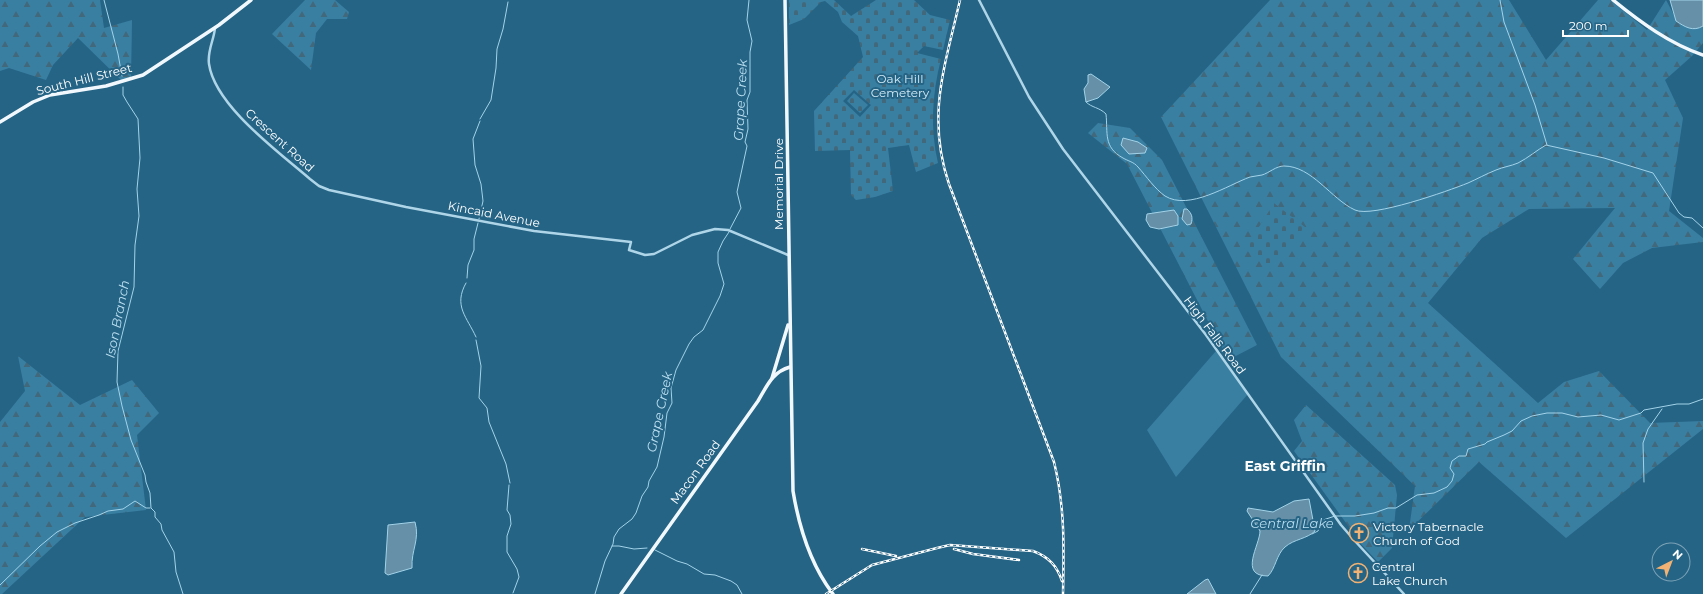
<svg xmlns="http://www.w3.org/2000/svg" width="1703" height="594" font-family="Montserrat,sans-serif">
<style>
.green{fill:#397fa2}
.forest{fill:url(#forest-firs)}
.cemetery{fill:url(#cemetery-stones);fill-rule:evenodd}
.water{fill:#6590a7;stroke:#a3d3e9}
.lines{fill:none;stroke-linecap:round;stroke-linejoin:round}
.stream{stroke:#a3d3e9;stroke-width:1}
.minor{stroke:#afd5e8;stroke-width:2.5}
.major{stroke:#f1f9fe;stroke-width:3.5}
.rail-casing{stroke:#fff;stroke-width:2.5}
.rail{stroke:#256485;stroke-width:1;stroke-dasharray:3;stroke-linecap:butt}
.labels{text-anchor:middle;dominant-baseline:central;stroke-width:4;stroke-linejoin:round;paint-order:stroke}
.park-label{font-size:12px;fill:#d3ebf6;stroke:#256485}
.street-label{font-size:12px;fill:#fff;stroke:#256485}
.poi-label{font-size:12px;fill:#fff;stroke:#256485;text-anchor:start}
.water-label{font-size:13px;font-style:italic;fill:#badef0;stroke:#256485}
.quarter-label{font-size:14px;font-weight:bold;fill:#fff;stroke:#256485}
</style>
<defs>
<pattern id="forest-firs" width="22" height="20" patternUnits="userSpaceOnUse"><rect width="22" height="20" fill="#397fa2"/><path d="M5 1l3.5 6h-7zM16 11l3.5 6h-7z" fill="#42687b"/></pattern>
<pattern id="cemetery-stones" width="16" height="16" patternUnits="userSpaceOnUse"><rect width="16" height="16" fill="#397fa2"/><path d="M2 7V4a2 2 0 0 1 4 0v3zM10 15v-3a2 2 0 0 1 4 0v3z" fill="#42687b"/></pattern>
</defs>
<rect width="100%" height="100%" fill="#256485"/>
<path class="green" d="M1216 351 1248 394 1176 477 1147 430Z"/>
<g class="forest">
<path d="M0 0H100L104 28 132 20 131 79 123 82 78 38 53 65 46 80 9 68 0 71Z"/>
<path d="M305 0H335L349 12 347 19H327L316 33 311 70 272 34Z"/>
<path d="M1270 0H1509L1546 60 1598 0H1610L1647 30 1666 0 1674 15 1686 25 1700 28 1703 25V43L1692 56 1665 80 1683 118 1669 211 1703 238V242L1652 248 1623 263 1600 289 1573 259 1615 208 1529 209 1482 238 1428 303 1538 403 1564 382 1599 371 1650 423 1703 421V429L1566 538 1479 462 1409 530 1415 486 1281 357 1161 117Z"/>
<path d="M1098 123 1130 128 1162 160 1257 345 1228 360 1127 164 1088 133Z"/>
<path d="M18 356 80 405 132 380 159 413 137 435 146 510 85 517 2 594H0V422L25 391Z"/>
<path d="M1306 405 1395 485 1397 495 1392 548 1378 562 1362 545 1294 451 1302 441 1294 420Z"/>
</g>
<g class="cemetery">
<path d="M789 0H834L851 16 876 0H914L930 15 950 20 943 50 924 46 917 53 941 59C932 94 930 129 938 163L916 172 909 145 888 148 893 191 875 197 856 200 851 195 850 150 815 151 814 111 863 57 858 36 842 22 838 12 825 1 821 2 804 19 789 25ZM854 90 871 105 860 117 843 101Z"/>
<path d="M854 93 868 105 860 113 847 101Z"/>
<path d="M1270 200 1305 227 1268 266 1245 249 1269 211Z"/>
</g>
<g class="water">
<path d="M1670 0H1703V26C1693 32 1685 27 1676 21Z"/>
<path d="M1091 74 1110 87 1098 98 1086 102 1084 89 1088 83V75Z"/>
<path d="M1123 138 1138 142 1147 148 1145 153 1129 154 1121 145Z"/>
<path d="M1184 209H1187C1192 214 1193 217 1191 224L1187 225 1182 219Z"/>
<path d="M1174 210 1178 216V225L1159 229 1150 227 1146 220 1147 214Z"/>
<path d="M1309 499 1315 531C1307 539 1294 539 1285 547 1276 555 1276 568 1268 576 1238 576 1260 545 1260 531L1247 511 1248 508 1273 512 1294 501Z"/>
<path d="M415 522C420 540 411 550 412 568L388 575 385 573 388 525Z"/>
<path d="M1208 579 1216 594H1187L1205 580Z"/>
</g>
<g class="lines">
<g class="stream">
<path d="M104 0 118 54 122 76"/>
<path d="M1500 0 1504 22 1535 105 1547 145"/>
<path d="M123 87V95L127 102 138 119 140 158 137 189 139 216 135 245 134 287 118 351 117 382 122 406 131 440 145 475 146 482 150 493 151 508 155 512V517L161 524 162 530 174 552 176 572 183 594"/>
<path d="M1086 102C1092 108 1099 107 1106 114 1108 133 1103 147 1123 158 1128 161 1134 162 1138 167 1146 176 1155 189 1165 196 1189 211 1228 185 1250 177 1254 176 1258 176 1262 175 1269 173 1276 166 1284 166 1312 166 1331 199 1355 210 1372 218 1448 191 1468 183 1477 179 1486 174 1496 170 1503 167 1511 166 1518 163 1528 158 1537 150 1546 145L1604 158 1653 173 1679 213 1684 217 1692 218 1703 228"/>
<path d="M480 119 491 100 496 68 497 49 503 29 508 2"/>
<path d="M479 219 483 201 481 184 475 165 473 139 480 121"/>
<path d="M730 229 741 208 737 192 747 146 745 142 748 129 747 100 750 92V52L752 41 747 20 749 0"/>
<path d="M467 278 468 265 474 250V239L478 223"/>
<path d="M466 283C453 306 467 317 476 337"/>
<path d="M476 340 481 366 479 398 487 408 489 422 506 464 510 483"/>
<path d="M1644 482 1643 443 1648 429 1662 409"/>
<path d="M509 485 507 510 510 515 511 524 507 536V552L517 569 519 577 513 593"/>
<path d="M1312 534 1318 531 1323 520 1335 516H1355L1374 513 1388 508H1396L1417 495 1434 493 1447 487 1452 481 1454 474 1450 468 1452 461 1459 456H1466L1468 449 1485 444 1487 442 1504 435 1512 431 1521 421 1532 416 1547 413H1562L1578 417 1601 415 1619 420 1641 413 1644 410 1677 404H1689L1703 399"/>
<path d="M612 546H619L634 549 647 548"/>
<path d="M655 550 677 561 687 564 704 574 715 575 731 581 737 585 742 594"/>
<path d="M0 585 40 546 57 532 75 523 99 515 108 511 123 509 135 501 146 508H150"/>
<path d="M595 594 605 561 613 544 614 537 619 529 632 519 636 513 642 496 648 487 649 481 657 467 664 437 667 413 672 403 671 388 676 370 689 344 694 337 703 330 720 296 724 284 718 263V252L723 241 729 232"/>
<path d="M1250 594 1262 575"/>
</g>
<g class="minor">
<path d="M979 0 1029 97 1063 149 1206 335 1341 525 1354 540 1404 594"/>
<path d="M215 28C214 40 207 51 209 64 215 106 279 152 310 179L319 186 329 190 406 207 534 231 631 242 629 250 645 255 654 254 692 235 715 229 728 230 788 255"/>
</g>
<g class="major">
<path d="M785 0 793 491C799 527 810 564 833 594"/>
<path d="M1613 0C1640 22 1670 44 1703 55"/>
<path d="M0 122 33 102 50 95 106 86 143 75 219 25 251 0"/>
<path d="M772 378 788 325"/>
<path d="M621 594 758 401C767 386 772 372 790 367"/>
</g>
<defs>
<g id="rail">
<path d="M960 0C945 66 926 116 949 184L1054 462C1065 506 1064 549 1063 594"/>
<path d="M862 549 896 556"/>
<path d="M954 549 973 554 1019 560"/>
<path d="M826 594 872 565 937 548 950 545 1033 551C1049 557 1057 566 1062 581"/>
</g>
</defs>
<use href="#rail" class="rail-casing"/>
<use href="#rail" class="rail"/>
</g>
<defs>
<symbol id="church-ring" viewBox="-11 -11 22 22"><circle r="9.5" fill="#256485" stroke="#f2b273" stroke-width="1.5"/><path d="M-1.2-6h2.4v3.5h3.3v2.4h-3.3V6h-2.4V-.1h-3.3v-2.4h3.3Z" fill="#f2b273"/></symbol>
</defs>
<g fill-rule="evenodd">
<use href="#church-ring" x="1348" y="522" width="22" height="22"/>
<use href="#church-ring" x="1347" y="562" width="22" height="22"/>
</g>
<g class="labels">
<g class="park-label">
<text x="900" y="78">Oak Hill<tspan x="900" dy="14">Cemetery</tspan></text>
</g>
<g class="street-label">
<text transform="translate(84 79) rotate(-14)">South Hill Street</text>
<text transform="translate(280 140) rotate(42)">Crescent Road</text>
<text transform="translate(778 184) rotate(-90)">Memorial Drive</text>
<text transform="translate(494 214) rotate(11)">Kincaid Avenue</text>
<text transform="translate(1215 335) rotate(53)">High Falls Road</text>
<text transform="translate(695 472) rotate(-54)">Macon Road</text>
</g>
<g class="poi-label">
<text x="1373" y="526">Victory Tabernacle<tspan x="1373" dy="14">Church of God</tspan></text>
<text x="1372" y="566">Central<tspan x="1372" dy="14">Lake Church</tspan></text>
</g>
<g class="water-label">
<text transform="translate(740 100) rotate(-87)">Grape Creek</text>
<text transform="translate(117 319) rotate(-79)">Ison Branch</text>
<text transform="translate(659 412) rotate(-78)">Grape Creek</text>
<text x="1292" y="523">Central Lake</text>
</g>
<g class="quarter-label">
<text x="1285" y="466">East Griffin</text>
</g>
</g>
<g transform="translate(1671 562) rotate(42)"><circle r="19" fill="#256485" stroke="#7ca2b6"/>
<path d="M0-3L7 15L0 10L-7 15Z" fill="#f2b273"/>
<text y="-6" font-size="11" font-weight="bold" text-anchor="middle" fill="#ffffff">N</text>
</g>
<path d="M1563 30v6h65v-6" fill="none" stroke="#ffffff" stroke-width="2"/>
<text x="1569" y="30" font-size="12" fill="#ffffff" stroke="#256485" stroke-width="3" paint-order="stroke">200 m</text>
</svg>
